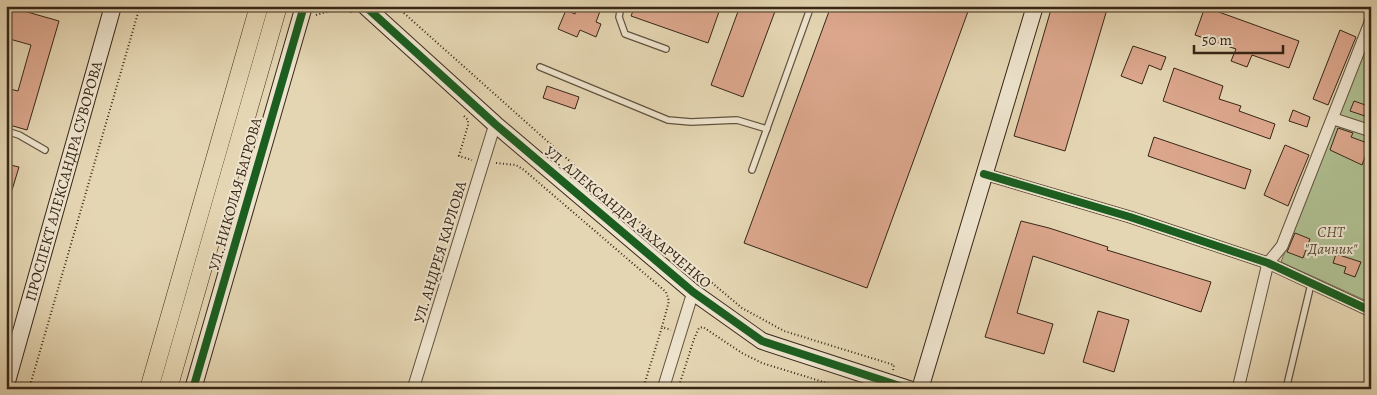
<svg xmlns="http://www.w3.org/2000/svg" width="1377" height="395" font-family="Alegreya,serif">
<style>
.green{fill:#afbf91;stroke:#737254}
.building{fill:#dca78d;stroke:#372617}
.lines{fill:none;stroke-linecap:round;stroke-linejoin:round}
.lane-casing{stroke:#62523e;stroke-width:8}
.street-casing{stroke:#62523e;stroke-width:13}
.secondary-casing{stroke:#372617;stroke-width:18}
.primary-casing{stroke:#372617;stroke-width:19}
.path{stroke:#372617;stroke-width:2;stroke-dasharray:1 2.5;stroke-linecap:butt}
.lane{stroke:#eee4ce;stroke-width:5.5}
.street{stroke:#eee4ce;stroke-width:11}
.secondary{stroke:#eee4ce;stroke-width:16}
.primary{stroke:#e5d6b3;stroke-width:18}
.cycleway-casing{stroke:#eee4ce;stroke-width:11}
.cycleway{stroke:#1b5e20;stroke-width:8}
.labels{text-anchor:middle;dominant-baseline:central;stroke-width:4;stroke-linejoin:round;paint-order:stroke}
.street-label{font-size:15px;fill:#372617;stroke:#eee4ce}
.park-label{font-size:15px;font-style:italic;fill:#554c36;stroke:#eee4ce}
</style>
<rect width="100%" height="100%" fill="#e5d6b3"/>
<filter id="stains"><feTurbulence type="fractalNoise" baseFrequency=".004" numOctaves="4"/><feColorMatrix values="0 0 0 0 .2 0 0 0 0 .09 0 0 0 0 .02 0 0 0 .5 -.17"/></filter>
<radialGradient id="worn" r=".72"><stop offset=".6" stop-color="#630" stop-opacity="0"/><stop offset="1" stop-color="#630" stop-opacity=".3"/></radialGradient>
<path class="green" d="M1371 26V303L1281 262Z"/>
<g class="building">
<path d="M6 6 59 21 27 130 6 124V88L18 91 31 45 6 38Z"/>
<path d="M578 6H602L596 22 601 24 596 37 580 30 577 37 558 29 566 10 575 14Z"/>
<path d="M635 6H721L708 43 631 16Z"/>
<path d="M740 6H777L743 97 711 85Z"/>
<path d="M831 6H970L867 288 744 243Z"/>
<path d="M1052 6H1108L1065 151 1014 136Z"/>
<path d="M1205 7 1299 41 1289 68 1252 55 1247 67 1231 61 1236 49 1195 35Z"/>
<path d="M1340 30 1356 37 1328 105 1313 99Z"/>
<path d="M1133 46 1166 57 1161 70 1149 65 1142 84 1121 76Z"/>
<path d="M1174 68 1223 86 1219 99 1241 106 1239 111 1275 124 1270 139 1163 101Z"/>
<path d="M547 86 579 97 575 109 543 98Z"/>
<path d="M1354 101 1371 107V118L1350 111Z"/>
<path d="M1293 110 1310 117 1307 127 1289 121Z"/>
<path d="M1338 128 1353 133 1351 137 1370 144 1362 165 1330 150Z"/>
<path d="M1154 137 1251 170 1245 189 1148 156Z"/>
<path d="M1285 145 1309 155 1288 206 1264 195Z"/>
<path d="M6 164 19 167 9 200H6Z"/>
<path d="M1021 221 1049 228 1108 247 1107 250 1211 282 1201 312 1033 256 1017 313 1053 324 1044 354 985 337Z"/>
<path d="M1295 233 1310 239 1303 258 1287 252Z"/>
<path d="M1336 254 1361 262 1355 277 1344 273 1346 267 1333 263Z"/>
<path d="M1098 311 1129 320 1114 372 1083 362Z"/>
</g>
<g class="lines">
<defs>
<g id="lane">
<path d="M93 6 110 11"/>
<path d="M621 6 619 17 625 34 666 49"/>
<path d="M540 67 668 120 691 122 737 120 767 129"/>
<path d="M6 131 19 135 45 150"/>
<path d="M752 170 811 6"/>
<path d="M1286 389 1311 284"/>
</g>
<g id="street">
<path d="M1334 119 1371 131"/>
<path d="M984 174 1130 217 1268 263 1371 311"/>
<path d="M413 389 495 124"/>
<path d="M663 389 693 292"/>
<path d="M1238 389 1268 263 1282 246 1371 20"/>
</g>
<g id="secondary">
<path d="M365 6 495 124 693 292 762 341 909 389"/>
<path id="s1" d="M6 385 113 6"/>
<path d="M193 389 304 6"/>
<path d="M920 389 1035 6"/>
</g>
<g id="primary">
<path d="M149 389 259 6"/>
<path d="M168 389 278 6"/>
</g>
</defs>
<use href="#lane" class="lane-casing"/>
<use href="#street" class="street-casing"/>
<use href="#secondary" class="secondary-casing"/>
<use href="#primary" class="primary-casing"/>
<g class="path">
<path d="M396 6 611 198 742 308 784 331 894 365 893 370"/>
<path d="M346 7 352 13"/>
<path d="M316 15 345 7"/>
<path d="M464 116 468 120V125L459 156 472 160"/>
<path d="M496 163 516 165 524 170 666 292 669 301 662 327 671 330"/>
<path d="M30 383 49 389"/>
<path d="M29 389 140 6"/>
<path d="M643 389 662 327"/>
<path d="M678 389 694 339 699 328 703 327 742 353 762 363 846 389"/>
</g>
<use href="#lane" class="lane"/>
<use href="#street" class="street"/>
<use href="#secondary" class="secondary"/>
<use href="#primary" class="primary"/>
<defs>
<g id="cycleway">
<path d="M365 6 495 124 693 292 762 341 909 389"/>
<path d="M984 174 1130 217 1268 263 1371 311"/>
<path d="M193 389 304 6"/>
</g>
</defs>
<use href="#cycleway" class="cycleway-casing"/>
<use href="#cycleway" class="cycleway"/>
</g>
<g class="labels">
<g class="street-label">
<text stroke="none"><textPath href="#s1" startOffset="212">ПРОСПЕКТ АЛЕКСАНДРА СУВОРОВА</textPath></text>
<text transform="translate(235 194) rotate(-74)">УЛ. НИКОЛАЯ БАГРОВА</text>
<text transform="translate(628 217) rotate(40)">УЛ. АЛЕКСАНДРА ЗАХАРЧЕНКО</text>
<text transform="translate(440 252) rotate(-73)">УЛ. АНДРЕЯ КАРЛОВА</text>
</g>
<g class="park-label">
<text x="1331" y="232">СНТ<tspan x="1331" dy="17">"Дачник"</tspan></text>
</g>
</g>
<rect width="1377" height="395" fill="none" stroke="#e5d6b3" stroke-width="25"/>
<rect x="8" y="8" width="1362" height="380" fill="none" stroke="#372617" stroke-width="2.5"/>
<rect x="12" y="12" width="1352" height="370" fill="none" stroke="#372617"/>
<path d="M1194 45v8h89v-8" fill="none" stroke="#372617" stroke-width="2.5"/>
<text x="1202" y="45" font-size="15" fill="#372617" stroke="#eee4ce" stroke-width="4" paint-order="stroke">50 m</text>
<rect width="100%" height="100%" filter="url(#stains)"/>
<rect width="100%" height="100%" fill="url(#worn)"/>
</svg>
